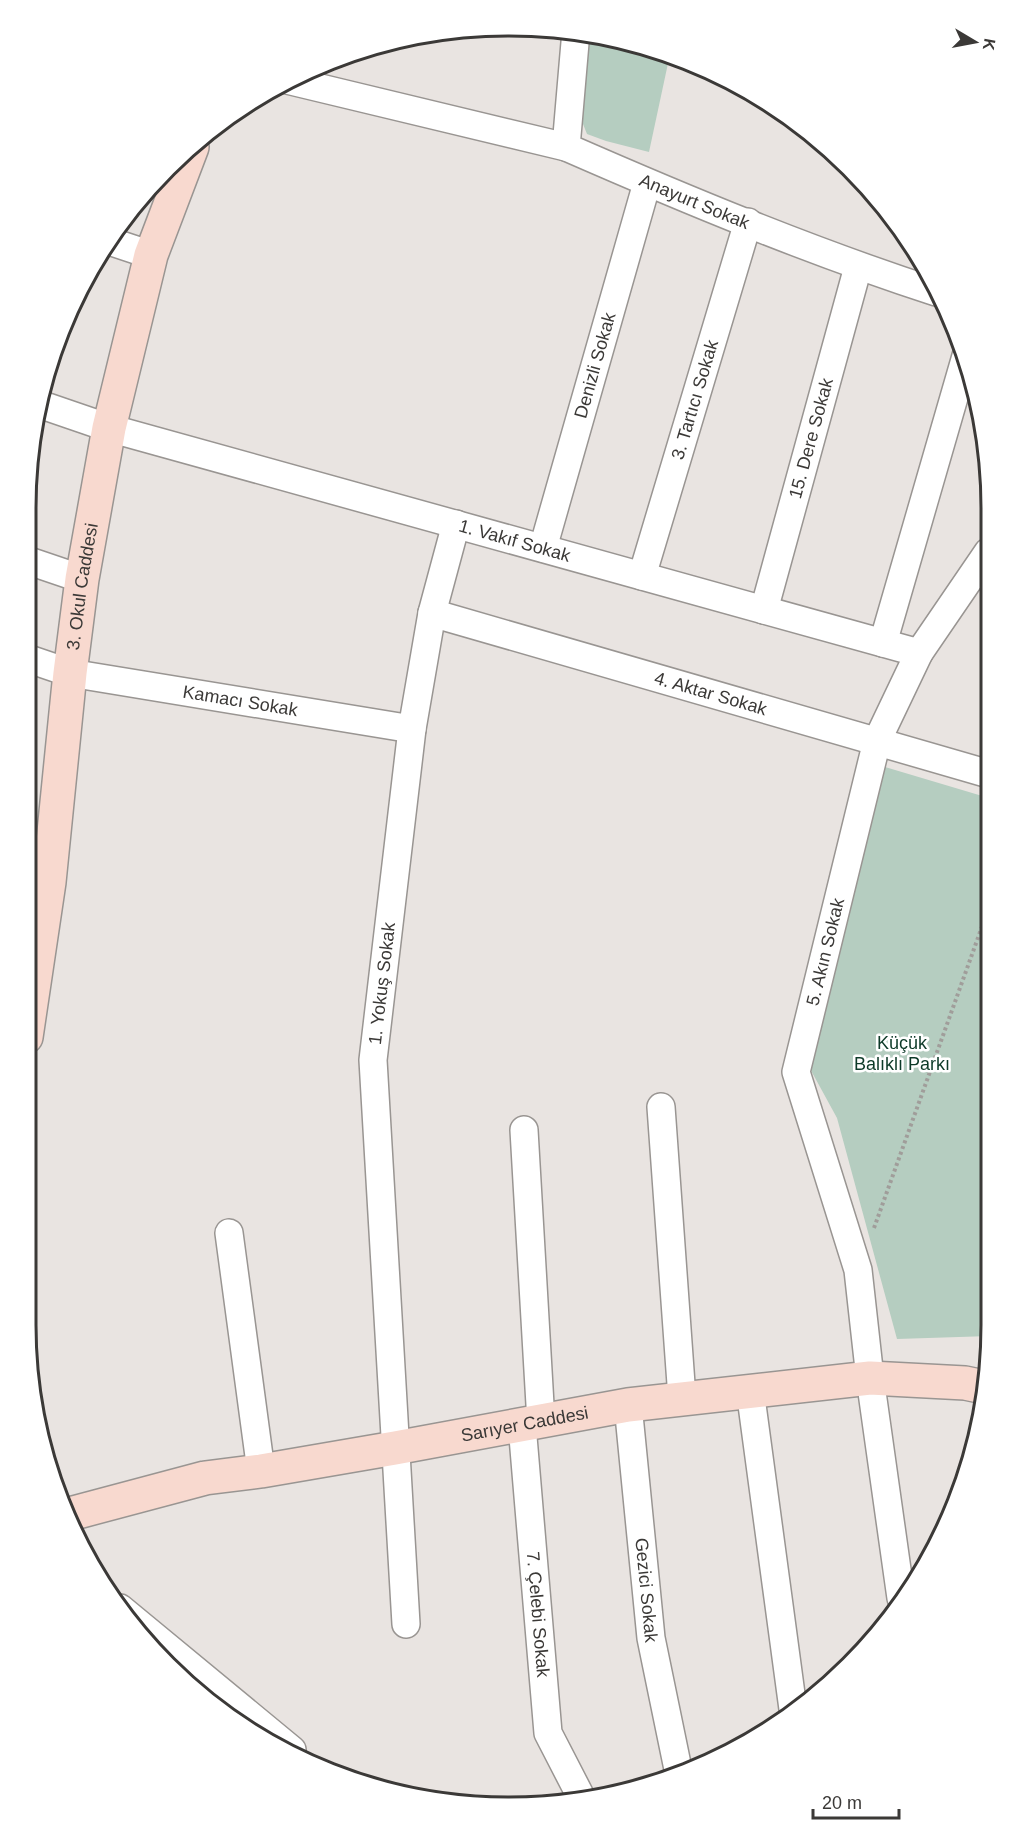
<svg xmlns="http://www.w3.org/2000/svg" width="1017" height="1833" font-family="Arial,sans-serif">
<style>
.green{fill:#b5cdc0}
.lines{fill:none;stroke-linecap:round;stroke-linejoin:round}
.street-casing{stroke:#999592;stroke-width:30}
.secondary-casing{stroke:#999592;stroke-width:36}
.path{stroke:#a09d9a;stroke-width:4;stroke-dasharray:3 3;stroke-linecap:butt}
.street{stroke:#fff;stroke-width:27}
.secondary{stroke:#f8d9cf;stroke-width:33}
.labels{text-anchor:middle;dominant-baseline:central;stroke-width:5;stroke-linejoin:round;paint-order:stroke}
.street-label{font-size:18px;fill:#3b3937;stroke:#fff}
.park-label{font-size:18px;fill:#0d3a28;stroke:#fff}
.rim{fill:none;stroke:#3b3937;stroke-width:3}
</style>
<rect width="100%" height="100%" fill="#e9e4e1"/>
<g class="green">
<path d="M589 34 670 54 649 152 606 141 587 134 581 119Z"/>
<path d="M875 764 989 798 990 1336 897 1339 837 1118 808 1065Z"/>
</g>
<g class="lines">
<defs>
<g id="street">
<path id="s1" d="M576 31 566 147C687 200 810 251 936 292"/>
<path d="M287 80 566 147"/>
<path d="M109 241 151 255"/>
<path id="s2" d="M39 404 109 428 919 653"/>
<path id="s3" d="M543 548 647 183"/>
<path d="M26 560 82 579"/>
<path id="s4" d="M642 576 748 222"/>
<path id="s5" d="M764 610 858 267"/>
<path id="s6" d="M432 613 989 774"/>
<path d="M883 643 966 356"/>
<path id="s7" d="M26 658 70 673 412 729"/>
<path d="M26 876 49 882"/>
<path d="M661 1107 682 1398"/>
<path d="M524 1130 541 1422"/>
<path d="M229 1233 261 1471"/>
<path d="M750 1390 793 1709"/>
<path id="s8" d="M628 1405 651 1638 679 1774"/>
<path id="s9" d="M522 1425 548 1733 581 1797"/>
<path id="s10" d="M901 1598 870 1378 858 1270 796 1072 877 741 919 653 988 552"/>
<path d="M120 1608 292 1750"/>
<path id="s11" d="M406 1624 373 1060 412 729 432 613 456 524"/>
</g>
<g id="secondary">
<path id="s12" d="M26 1037 49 882 70 673 82 579 109 428 151 255 192 147"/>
<path id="s13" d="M70 1514 205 1478 261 1471 395 1448 628 1405 870 1378 965 1383 984 1387"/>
</g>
</defs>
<use href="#street" class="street-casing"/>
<use href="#secondary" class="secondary-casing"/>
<path class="path" d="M874 1228 989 907"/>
<use href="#street" class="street"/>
<use href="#secondary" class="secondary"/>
</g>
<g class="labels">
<g class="street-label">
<text stroke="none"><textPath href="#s1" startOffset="256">Anayurt Sokak</textPath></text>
<text stroke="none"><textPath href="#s3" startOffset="190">Denizli Sokak</textPath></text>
<text stroke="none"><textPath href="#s4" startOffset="184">3. Tartıcı Sokak</textPath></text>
<text stroke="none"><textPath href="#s5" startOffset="178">15. Dere Sokak</textPath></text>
<text stroke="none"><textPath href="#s2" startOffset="495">1. Vakıf Sokak</textPath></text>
<text stroke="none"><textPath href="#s12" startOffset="454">3. Okul Caddesi</textPath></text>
<text stroke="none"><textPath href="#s6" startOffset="290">4. Aktar Sokak</textPath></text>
<text stroke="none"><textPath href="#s7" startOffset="219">Kamacı Sokak</textPath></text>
<text stroke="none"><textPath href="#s10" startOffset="662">5. Akın Sokak</textPath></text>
<text stroke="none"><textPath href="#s11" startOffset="642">1. Yokuş Sokak</textPath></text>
<text stroke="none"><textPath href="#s13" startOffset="464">Sarıyer Caddesi</textPath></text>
<text stroke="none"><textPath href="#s8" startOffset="186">Gezici Sokak</textPath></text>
<text stroke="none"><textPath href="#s9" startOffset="190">7. Çelebi Sokak</textPath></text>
</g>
<g class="park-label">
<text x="902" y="1043">Küçük<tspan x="902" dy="21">Balıklı Parkı</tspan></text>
</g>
</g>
<path d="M0 0H1017V1833H0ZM508 36H509A472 472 0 0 1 981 508V1325A472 472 0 0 1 509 1797H508A472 472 0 0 1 36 1325V508A472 472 0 0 1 508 36Z" fill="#fff" fill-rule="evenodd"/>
<path class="rim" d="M508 36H509A472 472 0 0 1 981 508V1325A472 472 0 0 1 509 1797H508A472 472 0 0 1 36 1325V508A472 472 0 0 1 508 36Z"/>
<g transform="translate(975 42) rotate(100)" stroke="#ffffff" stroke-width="4.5" paint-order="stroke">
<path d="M0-4.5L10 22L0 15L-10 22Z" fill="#3b3937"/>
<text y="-9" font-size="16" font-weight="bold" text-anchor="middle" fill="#3b3937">K</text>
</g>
<path d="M813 1809v9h86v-9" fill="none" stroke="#3b3937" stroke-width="3"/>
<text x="822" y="1809" font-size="18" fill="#3b3937" stroke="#ffffff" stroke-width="4.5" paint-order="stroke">20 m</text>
</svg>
